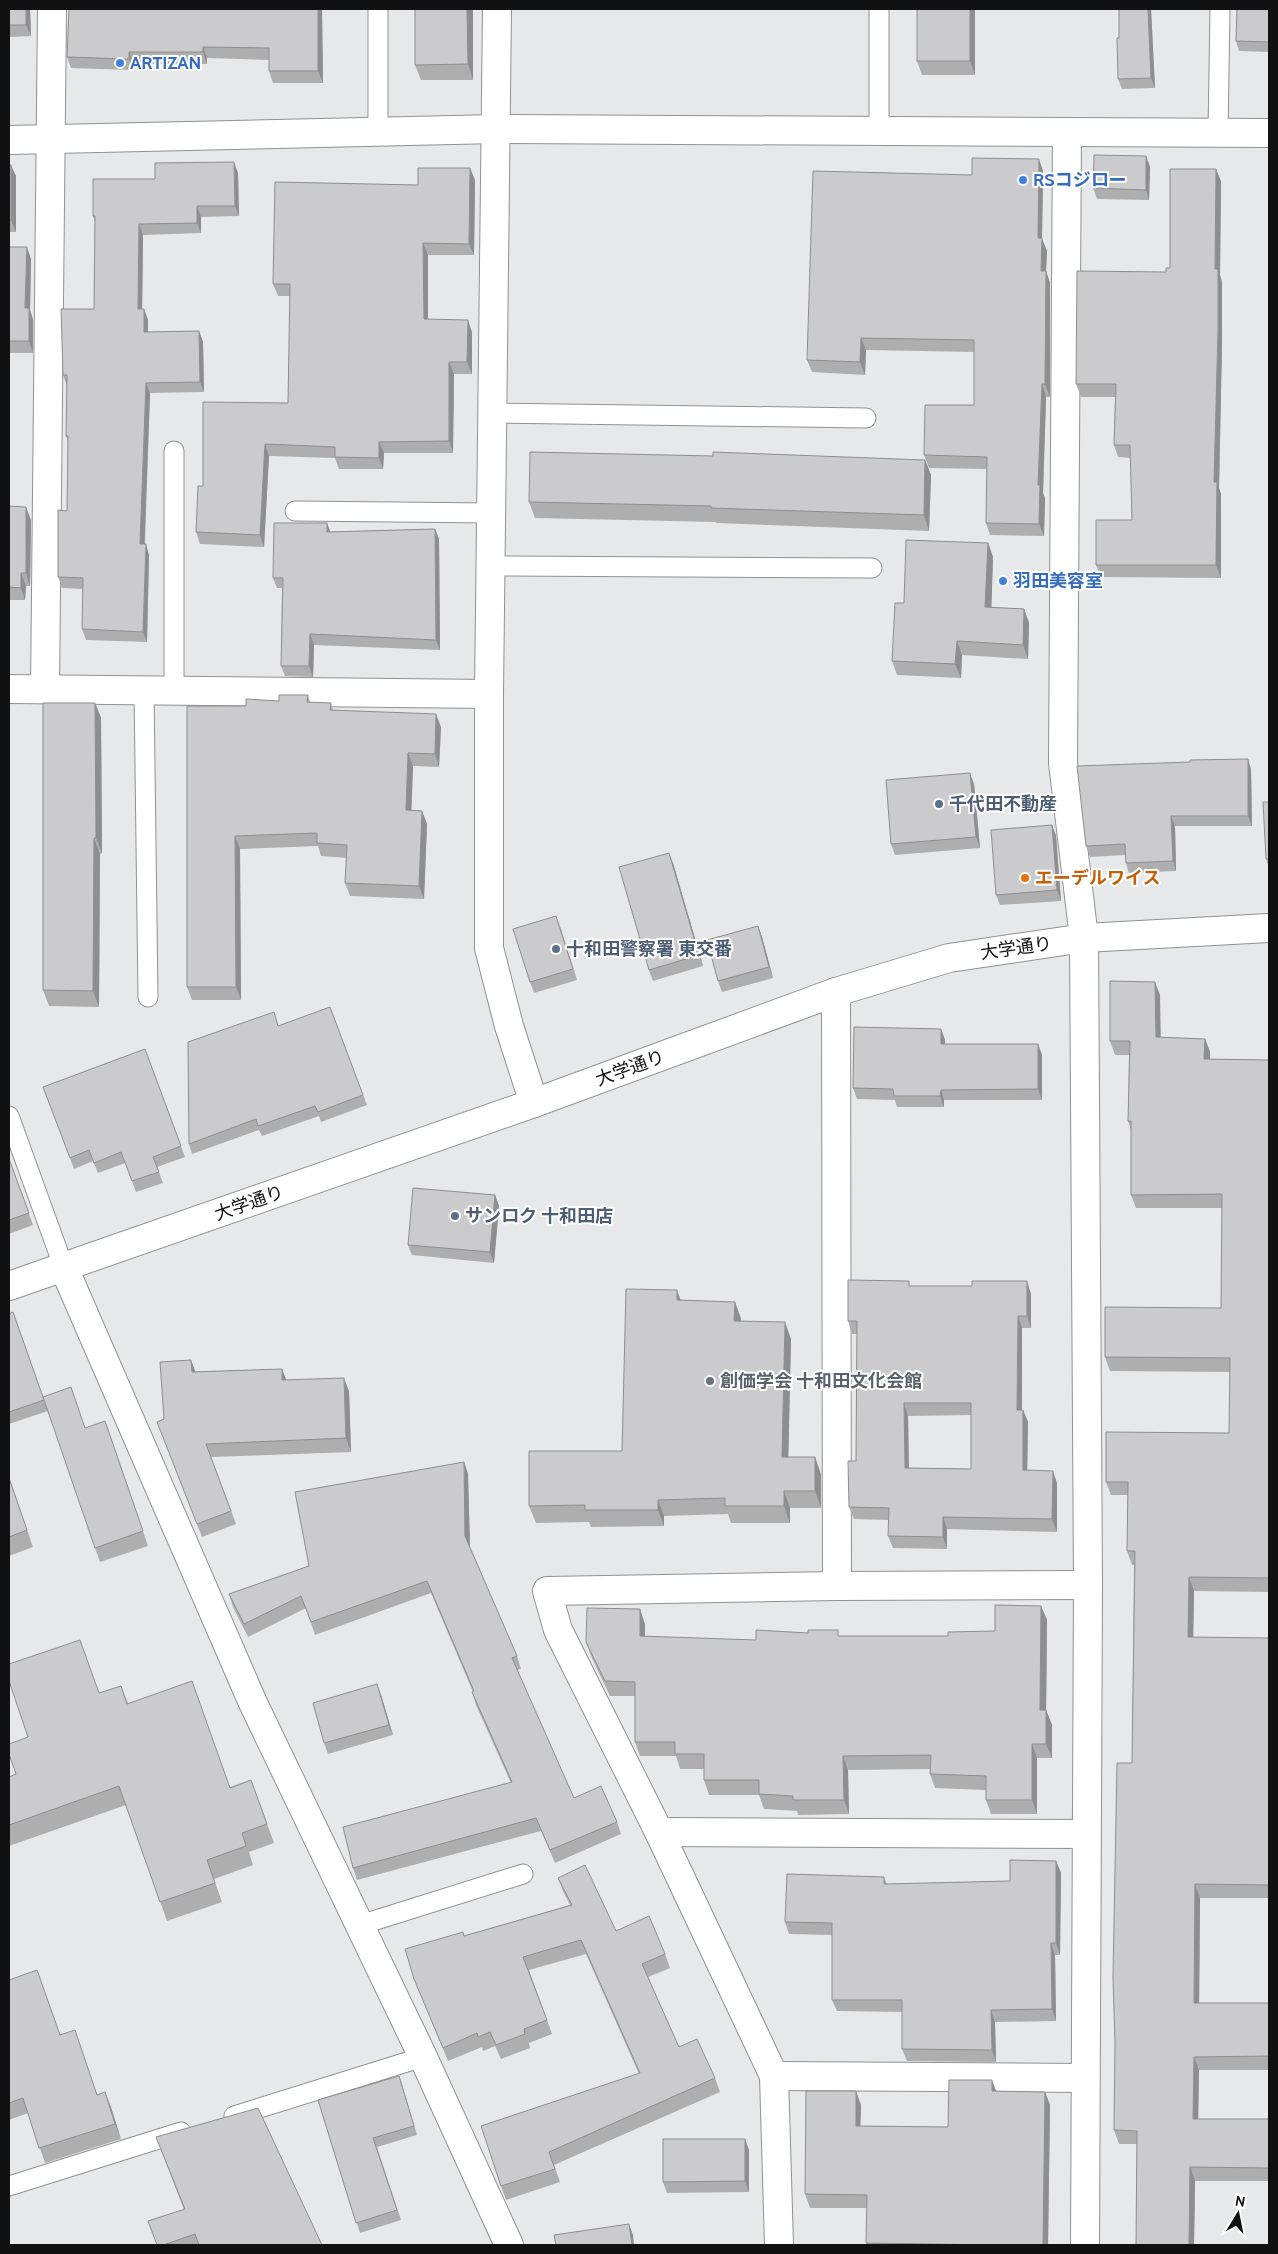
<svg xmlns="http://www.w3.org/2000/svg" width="1278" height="2254" font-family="Cabin,'Noto Sans JP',sans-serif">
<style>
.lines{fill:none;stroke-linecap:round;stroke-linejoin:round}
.service-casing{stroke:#909193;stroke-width:21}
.minor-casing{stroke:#909193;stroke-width:30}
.tertiary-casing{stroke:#909193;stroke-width:30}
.service{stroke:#fff;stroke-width:19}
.minor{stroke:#fff;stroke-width:28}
.tertiary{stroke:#fff;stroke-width:28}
.wall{fill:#afaeaf;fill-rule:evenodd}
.shaded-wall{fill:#8e8d8f}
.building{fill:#cbcacc;stroke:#8e8d8f;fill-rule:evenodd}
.shop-dot{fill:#3f7fe0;stroke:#fff;stroke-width:2}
.service-dot{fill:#5c6f8a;stroke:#fff;stroke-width:2}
.food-dot{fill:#e8710a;stroke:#fff;stroke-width:2}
.worship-dot{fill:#6b7280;stroke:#fff;stroke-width:2}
.labels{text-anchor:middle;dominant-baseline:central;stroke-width:4;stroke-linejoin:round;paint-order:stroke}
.shop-label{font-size:18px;font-weight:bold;fill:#366cbe;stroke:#fff;text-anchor:start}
.service-label{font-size:18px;font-weight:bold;fill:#4e5e75;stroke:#fff;text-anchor:start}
.food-label{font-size:18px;font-weight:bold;fill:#c56008;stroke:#fff;text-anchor:start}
.street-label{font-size:18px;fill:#111112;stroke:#fff}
.worship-label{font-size:18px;font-weight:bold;fill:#5b616d;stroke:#fff;text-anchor:start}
</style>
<rect width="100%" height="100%" fill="#e7e8ea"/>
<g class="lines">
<defs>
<g id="service">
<path d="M378 130V9"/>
<path d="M879 132V9"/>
<path d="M1218 133 1220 9"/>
<path d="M492 413 866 418"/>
<path d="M295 511 492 513"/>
<path d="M491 566 872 568"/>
<path d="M144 690 148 997"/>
<path d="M174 690V451"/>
<path d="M9 1116 64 1268"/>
<path d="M360 1925 523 1874"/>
<path d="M234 2116 423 2057"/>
<path d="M9 2186 181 2132"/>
</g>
<g id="minor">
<path d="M497 9 489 694V948L509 1026 534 1103"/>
<path d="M1067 132 1063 763 1084 938 1088 1585 1085 2245"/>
<path d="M9 140 497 129 1269 133"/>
<path d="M9 689 489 694"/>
<path d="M45 689 52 9"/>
<path d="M836 992 837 1586"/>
<path d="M64 1268 253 1703 423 2057 509 2245"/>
<path d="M659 1832 1086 1834"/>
<path d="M774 2076 1085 2078"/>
<path d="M779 2245 774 2076 659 1832 558 1630 547 1591 837 1586 1088 1585"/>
</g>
<path id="tertiary" d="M9 1286 534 1103 836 992 949 958 1084 938 1269 928"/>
</defs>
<use href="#service" class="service-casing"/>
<use href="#minor" class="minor-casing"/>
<use href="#tertiary" class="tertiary-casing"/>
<use href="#service" class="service"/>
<use href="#minor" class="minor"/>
<use href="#tertiary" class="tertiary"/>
</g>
<g class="wall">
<path d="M9 9H30L31 36 9 37Z"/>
<path d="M322 9 323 83H273L269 71V60L207 58V64H134L133 70 71 68 67 57Z"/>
<path d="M415 9H473V80H421L415 65Z"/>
<path d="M917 9H975V75H922L917 61Z"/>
<path d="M1151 9 1155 88 1122 89 1118 79 1119 38Z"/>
<path d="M1231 9H1269V52L1239 51 1236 41 1237 10H1231Z"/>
<path d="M1146 156 1150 167 1149 200 1097 199 1093 188Z"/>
<path d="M9 165 16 176V232H9Z"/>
<path d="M1043 171 1042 239 1047 251 1046 271 1050 283V397H1046L1043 493 1045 498 1044 536 990 535 986 523 987 469 929 468 924 455 974 405V352L866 350 865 375 812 372 807 360 972 175Z"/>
<path d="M238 173 239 216 201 217V233L143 235 142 309H144L148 320V332L199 331 203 342 204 392 150 393 145 544 149 555 147 642 86 640 82 629 83 589 62 588 58 577 67 511 68 442 66 436 67 386 63 375 94 309 95 222 93 216 155 179Z"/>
<path d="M475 180 474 255H428V320L472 332V374H454L453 453H384L383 469H339L335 458 269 456 264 547 200 544 196 532 203 486 288 403 290 296H278L273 284 418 185Z"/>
<path d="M1221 181 1220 275 1222 282V344L1219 488 1221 494V578L1101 577 1096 565 1132 520 1131 458 1118 457 1114 445 1115 397H1081L1076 384 1170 268Z"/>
<path d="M9 247 31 259 30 310 33 320V353H9Z"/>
<path d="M925 460 931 475 929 531 716 523V522L535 518 529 502Z"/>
<path d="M9 506 31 520 30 586H26L25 600H9Z"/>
<path d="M327 523 330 532 435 529 439 539 440 650 314 645 313 677 285 676 281 666 282 588H277L273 578Z"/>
<path d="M988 543 993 557 991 607 1024 609 1029 623 1028 659 962 655 961 678 897 675 892 661 904 603Z"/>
<path d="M308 695 310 702 331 703 333 710 441 727 439 767 413 766 411 810 422 811 427 824 424 899 350 896 345 883 347 858 321 856 318 846 240 849 241 1000H192L187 987 246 706 279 701Z"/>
<path d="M95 703 101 718 102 853 100 854 99 1007 49 1006 43 990Z"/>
<path d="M1251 769 1252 826H1175L1176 871 1129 873 1126 863 1125 855 1090 857 1086 846Z"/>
<path d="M974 784 980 848 895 855 891 844Z"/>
<path d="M1269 802V868L1266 859Z"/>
<path d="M1052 825 1056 836 1061 901 1000 905 996 895Z"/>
<path d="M673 863 703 966 653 981 649 970Z"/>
<path d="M560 926 577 980 534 993 530 982Z"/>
<path d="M758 926 762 937 773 978 722 992 718 981Z"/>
<path d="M1160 995V1037L1205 1039 1210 1052V1059L1269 1060V1592L1194 1591 1193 1637 1269 1638V1898H1200L1199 2003H1269V2070H1199L1198 2119H1269V2181H1195L1194 2245H1136L1137 2144H1119L1114 2130 1132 1763 1134 1565H1132L1127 1551 1128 1495H1111L1106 1482 1229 1433 1230 1372 1110 1371 1105 1357 1221 1308 1222 1208H1136L1131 1195V1130L1128 1121 1129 1055H1115L1110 1041Z"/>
<path d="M330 1007 367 1105 321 1122 319 1116 262 1136 259 1130 192 1154 189 1144 279 1026Z"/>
<path d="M941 1029 945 1040V1044H1038L1042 1055V1100H944V1107H897L895 1100 857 1099 853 1088Z"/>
<path d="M145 1049 185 1157 157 1167 163 1183 136 1192 125 1163 98 1173 93 1161 74 1169 43 1087Z"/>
<path d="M9 1159 33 1225 9 1234Z"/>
<path d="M495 1195 499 1206 494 1263 412 1255 408 1245Z"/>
<path d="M911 1286 1031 1294V1328H1022V1410H1023L1028 1422 1027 1470 1057 1483V1532L947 1529V1549L893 1548 888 1536 889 1520 854 1519 849 1507 856 1461 857 1334H852L848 1321ZM971 1415V1469L909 1468 908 1416Z"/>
<path d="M681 1301 735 1302 741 1319V1321L791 1339 788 1457 821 1474V1508H790V1523H731L728 1514 664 1516V1526L591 1527 589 1522 536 1523 529 1506 622 1451Z"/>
<path d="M13 1312 48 1411 9 1424V1314Z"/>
<path d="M282 1369 286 1380 349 1391 351 1452 211 1457 236 1524 202 1537 162 1435 164 1419 196 1372Z"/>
<path d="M105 1421 148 1546 100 1562 95 1548Z"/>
<path d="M464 1462 468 1474 470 1547 517 1656 521 1669 517 1670 574 1798 617 1822 621 1834 555 1863 541 1831 357 1880 353 1868 511 1783 476 1705 472 1692H473L431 1593 315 1635 306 1608 248 1637 233 1607 229 1594 309 1566Z"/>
<path d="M9 1477 33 1547 9 1556Z"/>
<path d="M1041 1606 1047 1620 1046 1710 1052 1725V1758H1037V1814H991L986 1800V1790L935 1788 930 1774V1769L848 1770 849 1814 798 1815 797 1811 764 1809 759 1795H709L704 1780V1769H680L676 1756H640L635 1742V1696H610L591 1656 586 1642 645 1624V1637L756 1640 840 1636H948L995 1631Z"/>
<path d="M121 1686 128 1703 230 1787 251 1780 274 1843 249 1852 253 1865 214 1879 222 1902 167 1921 126 1805 9 1846V1777L16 1774 28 1737 99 1693Z"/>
<path d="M381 1695 393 1735 328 1754 324 1743Z"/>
<path d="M1056 1861 1061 1873 1060 1955H1055L1056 2021 995 2022 996 2062 907 2061 902 2049V2012L837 2011 832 2000V1935L789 1934 785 1922 884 1877 887 1884 1010 1881Z"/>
<path d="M558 1878 616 1931 665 1954 670 1968 648 1977 679 2047 715 2078 720 2092 554 2165 560 2182 506 2200 501 2186 639 2074 586 1954 529 1970 552 2034 529 2043 530 2048 501 2059 495 2046 483 2051 482 2047 448 2061 414 1979 464 1936 570 1905 563 1891Z"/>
<path d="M9 1980 60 2035 97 2095 105 2092 121 2139 45 2163 28 2113 9 2120Z"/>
<path d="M402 2085 417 2135 377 2147 401 2220 360 2233 318 2100Z"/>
<path d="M996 2091 1045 2092 1050 2105 1048 2245H867L866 2243 867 2208H810L805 2194 861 2105 860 2126 948 2127Z"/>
<path d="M156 2137 322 2245H157L184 2210Z"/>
<path d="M749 2150V2192L667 2193 663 2182Z"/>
</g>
<g class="shaded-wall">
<path d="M26 9H30L31 36 26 25Z"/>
<path d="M318 9H322L323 83 318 71Z"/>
<path d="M467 9H473V80L468 64Z"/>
<path d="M970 9H975V75L970 61Z"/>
<path d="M1148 9H1151L1155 88 1151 78Z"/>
<path d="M203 47 207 58V64L203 52Z"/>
<path d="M129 52 134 64 133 70 129 59Z"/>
<path d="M1146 156 1150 167 1149 200 1146 190Z"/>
<path d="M1039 159 1043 171 1042 239 1047 251 1046 271 1050 283V397L1045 384 1041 271 1038 238Z"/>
<path d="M234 162 238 173 239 216 235 206Z"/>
<path d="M11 165 16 176V232L11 220Z"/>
<path d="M470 168 475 180 474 255 469 244Z"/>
<path d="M1216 169 1221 181 1220 275 1222 282V344L1219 488 1221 494V578L1216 565 1214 482Z"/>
<path d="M197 206 201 217V233L197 223Z"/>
<path d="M139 224 143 235 142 320 138 309Z"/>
<path d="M423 243 428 255V331L424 319Z"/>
<path d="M27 247 31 259 30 310 33 320V353L29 341 25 308Z"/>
<path d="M144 309 148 320V343L144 332Z"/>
<path d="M468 320 472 332V374L467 362Z"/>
<path d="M199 331 203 342 204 392 200 382Z"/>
<path d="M861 338 866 350 865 375 860 362Z"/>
<path d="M449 362 454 374 453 453 449 441Z"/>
<path d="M146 383 150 393 144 555 140 544Z"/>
<path d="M1042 384 1046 397 1043 493 1045 498 1044 536 1039 524 1038 485Z"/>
<path d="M379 442 384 453 383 469 379 458Z"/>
<path d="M265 444 269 456 264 547 260 535Z"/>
<path d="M925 460 931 475 929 531 924 515Z"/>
<path d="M26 507 31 520 30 586 26 573Z"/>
<path d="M327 523 331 534 327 532Z"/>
<path d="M435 529 439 539 440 650 436 640Z"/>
<path d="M988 543 993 557 991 621 985 607Z"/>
<path d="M146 544 149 555 147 642 143 632Z"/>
<path d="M21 573 26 586 25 600 21 588Z"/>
<path d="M1024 609 1029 623 1028 659 1023 645Z"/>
<path d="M310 634 314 645 313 677 309 666Z"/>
<path d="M957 641 962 655 961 678 955 664Z"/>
<path d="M95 703 101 718 102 853 96 838Z"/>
<path d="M436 714 441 727 439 767 435 754Z"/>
<path d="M408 753 413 766 411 823 406 810Z"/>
<path d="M1248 759 1251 769 1252 826 1248 816Z"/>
<path d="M970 773 974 784 980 848 976 837Z"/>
<path d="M422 811 427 824 424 899 419 886Z"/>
<path d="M1171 816 1175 826 1176 871 1173 861Z"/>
<path d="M1052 825 1056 836 1061 901 1057 890Z"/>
<path d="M235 836 240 849 241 1000 236 987Z"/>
<path d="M94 838 100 854 99 1007 93 991Z"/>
<path d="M669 853 673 863 703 966 699 955Z"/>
<path d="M758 926 762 937 773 978 769 967Z"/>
<path d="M1155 982 1160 995 1161 1051 1156 1037Z"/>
<path d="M941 1029 945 1040V1054L941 1044Z"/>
<path d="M1205 1039 1210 1052 1209 1073 1204 1059Z"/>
<path d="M1038 1044 1042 1055V1100L1038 1089Z"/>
<path d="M941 1090 944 1100V1107L940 1096Z"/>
<path d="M495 1195 499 1206 494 1263 490 1252Z"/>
<path d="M1027 1281 1031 1294V1328L1027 1316Z"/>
<path d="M677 1290 683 1307 677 1300Z"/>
<path d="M735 1302 741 1319 740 1337 734 1321Z"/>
<path d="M1018 1316 1022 1328V1422L1017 1410Z"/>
<path d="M785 1322 791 1339 788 1474 782 1457Z"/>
<path d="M191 1360 196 1373 192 1372Z"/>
<path d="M282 1369 287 1382 282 1380Z"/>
<path d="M344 1378 349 1391 351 1452 346 1438Z"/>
<path d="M904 1403 908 1416 909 1480 905 1468Z"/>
<path d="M1023 1410 1028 1422 1027 1482 1023 1470Z"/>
<path d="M815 1457 821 1474V1508L815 1491Z"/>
<path d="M464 1462 468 1474 470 1549 465 1536Z"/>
<path d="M1053 1471 1057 1483V1532L1052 1519Z"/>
<path d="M784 1491 790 1508V1523L784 1506Z"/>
<path d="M658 1500 664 1516V1526L658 1510Z"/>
<path d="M943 1517 947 1529V1549L943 1537Z"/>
<path d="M1189 1577 1194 1591 1193 1651 1188 1637Z"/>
<path d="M1041 1606 1047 1620 1046 1724 1040 1710Z"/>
<path d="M640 1609 645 1624V1651L640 1636Z"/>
<path d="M377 1684 381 1695 393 1735 389 1725Z"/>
<path d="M1046 1710 1052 1725V1758L1046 1744Z"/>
<path d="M1032 1744 1037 1758V1814L1032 1800Z"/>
<path d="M843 1756 848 1770 849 1814 844 1800Z"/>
<path d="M1056 1861 1061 1873 1060 1955 1056 1943Z"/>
<path d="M1195 1884 1200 1898 1199 2017 1194 2003Z"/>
<path d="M1051 1943 1055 1955 1056 2021 1052 2009Z"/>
<path d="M991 2010 995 2022 996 2062 992 2050Z"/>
<path d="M1194 2057 1199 2070 1198 2132 1193 2119Z"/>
<path d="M399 2076 402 2085 417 2135 414 2126Z"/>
<path d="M992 2080 997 2093 992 2091Z"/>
<path d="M856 2091 861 2105 860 2139 856 2126Z"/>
<path d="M105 2092 111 2107 121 2139 115 2124Z"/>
<path d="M1045 2092 1050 2105 1048 2245H1043Z"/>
<path d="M745 2139 749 2150V2192L745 2181Z"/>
<path d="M1190 2167 1195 2181 1194 2245H1189Z"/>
<path d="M629 2224 633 2235 634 2245H632Z"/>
</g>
<g class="building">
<rect x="9" y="9" width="17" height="16"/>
<path d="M69 9H318V71H269V48L203 47V52H129V59L67 57Z"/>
<path d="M415 9H467L468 64 415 65Z"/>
<rect x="917" y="9" width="53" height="52"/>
<path d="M1119 9H1148L1151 78 1118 79 1117 38H1119Z"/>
<path d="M1237 9H1269V42L1236 41Z"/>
<path d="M1094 155 1146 156V190L1093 188Z"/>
<path d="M972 158 1039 159 1038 238H1042L1041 271H1046L1045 384H1042L1038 485H1040L1039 524 986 523 987 457 924 455 925 405H974V340L861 338 860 362 807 360 813 171 972 175Z"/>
<path d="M234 162 235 206H197V223L139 224 138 309H144V332L199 331 200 382 146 383 140 544H146L143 632 82 629 83 578 58 577V510L67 511 68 436H66L67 375H63L61 309H94L95 216H93V179H155V163Z"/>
<rect x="9" y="165" width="2" height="55"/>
<path d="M418 168H470L469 244 423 243 424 319 468 320 467 362H449V441L379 442V458L335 457V447L265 444 260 535 196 532 198 486H203V402L288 403 290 284H273L275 182 418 185Z"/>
<path d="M1170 169H1216L1215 269H1218V332L1214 482H1217L1216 565H1096V520H1132L1130 445H1114L1116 384H1076L1077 271 1166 272V268H1170Z"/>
<path d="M9 247H27L25 308H29V341H9Z"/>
<path d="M530 452 713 456V452L925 460 924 515 711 508V506L529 502Z"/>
<path d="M9 506 26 507V573H21V588L9 587Z"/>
<path d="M274 523H327V532L435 529 436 640 310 634 309 666H281L283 578H273Z"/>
<path d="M906 540 988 543 985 607 1024 609 1023 645 957 641 955 664 892 661 895 603H904Z"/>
<path d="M279 695H308L307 702 331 703 330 710 436 714 435 754 408 753 406 810 422 811 419 886 345 883 347 845 317 843V833L235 836 236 987H187V706H246V699L279 701Z"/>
<path d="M43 703H95L96 838H94L93 991 43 990Z"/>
<path d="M1248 759V816H1171L1173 861 1126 863 1125 844 1086 846 1077 766 1190 762V760Z"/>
<path d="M970 773 976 837 891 844 886 780Z"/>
<path d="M1263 802H1269V859H1266Z"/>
<path d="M1052 825 1057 890 996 895 991 830Z"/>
<path d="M669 853 699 955 649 970 619 867Z"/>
<path d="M556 916 573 969 530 982 513 929Z"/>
<path d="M758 926 769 967 718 981 707 940Z"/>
<path d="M1110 981 1155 982 1156 1037 1205 1039 1204 1059 1269 1060V1578L1189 1577 1188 1637 1269 1638V1885L1195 1884 1194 2003H1269V2056L1194 2057 1193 2119H1269V2168L1190 2167 1189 2245H1136L1137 2131 1114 2130 1115 2044 1113 1977 1117 1763H1132L1135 1551H1127L1128 1482H1106V1432L1229 1433 1230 1358 1105 1357V1307L1221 1308 1222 1194 1131 1195V1121H1128L1130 1041H1110Z"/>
<path d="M330 1007 363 1095 318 1112 315 1106 258 1126 256 1119 189 1144 188 1042 274 1012 278 1026Z"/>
<path d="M854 1027 941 1029V1044H1038V1089L941 1090 940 1096H894L893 1089 853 1088Z"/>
<path d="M145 1049 181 1146 153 1157 159 1172 132 1181 121 1152 94 1163 89 1150 70 1158 43 1087Z"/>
<path d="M9 1159 29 1213 9 1220Z"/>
<path d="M413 1188 495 1195 490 1252 408 1245Z"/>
<path d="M848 1280 909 1281V1286H972V1281H1027V1316H1018L1017 1410H1023V1470L1053 1471 1052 1519 943 1517V1537L888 1536 889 1508 849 1507 848 1461H856L857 1321H848ZM904 1403H971V1469L905 1468Z"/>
<path d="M626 1289 677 1290V1300L735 1302 734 1321 785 1322 782 1457H815V1491H784V1506H725V1498L658 1500V1510H585V1505L529 1506V1451H622Z"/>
<path d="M13 1312 44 1400 9 1412V1314Z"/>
<path d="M191 1360 192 1372 282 1369V1380L344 1378 346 1438 206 1444 231 1511 197 1524 157 1422 164 1419 160 1362Z"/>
<path d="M71 1387 85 1428 105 1421 143 1531 95 1548 43 1397Z"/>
<path d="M464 1462 465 1536 517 1656 512 1658 574 1798 601 1786 617 1822 550 1850 536 1818 353 1868 343 1827 512 1782 472 1692 474 1691 427 1581 311 1622 301 1596 244 1624 229 1594 309 1566 295 1492Z"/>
<path d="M9 1478 27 1530 9 1537Z"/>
<path d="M995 1605 1041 1606 1040 1710H1046V1744H1032V1800H986V1776L930 1774 931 1755 843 1756 844 1800H793V1796L759 1794V1780H704V1754H675V1742H635V1682L605 1681 586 1642 587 1608 640 1609V1636L756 1640V1630L808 1633V1630H838V1636H948V1632L995 1631Z"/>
<path d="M80 1640 99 1693 121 1686 127 1704 192 1681 230 1788 251 1780 267 1824 242 1833 246 1846 207 1860 215 1883 160 1902 119 1786 9 1825V1777L16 1774 9 1754V1744L28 1737 9 1681V1664Z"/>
<path d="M377 1684 389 1725 324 1743 313 1703Z"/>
<path d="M1010 1860 1056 1861V1943H1051L1052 2009 991 2010 992 2050 902 2049V2000H832V1923L785 1922 787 1874 884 1877V1884L1010 1881Z"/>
<path d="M585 1865 616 1931 649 1916 665 1954 642 1964 679 2047 697 2039 715 2078 549 2152 555 2169 501 2186 481 2126 640 2073 581 1940 523 1957 547 2020 524 2029 525 2034 496 2045 490 2032 478 2037 477 2033 443 2048 414 1979 405 1949 463 1932 464 1936 572 1905 558 1878Z"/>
<path d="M37 1970 60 2035 75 2030 97 2095 105 2092 115 2124 39 2148 23 2098 9 2103V1980Z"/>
<path d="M399 2076 414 2126 373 2138 397 2210 356 2223 318 2100Z"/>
<path d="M949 2080H992V2091L1045 2092 1043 2245H992L866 2243 867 2195 805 2194 806 2091H856V2126L948 2127Z"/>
<path d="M258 2108 322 2245H199L195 2234 163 2245H157L148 2221 185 2209 156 2137Z"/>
<path d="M663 2139H745V2181L663 2182Z"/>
<path d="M629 2224 632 2245H556L554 2235Z"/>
</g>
<g class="shop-dot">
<circle cx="120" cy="63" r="5"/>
<circle cx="1023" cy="180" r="5"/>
<circle cx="1003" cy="581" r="5"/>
</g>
<g class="service-dot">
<circle cx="939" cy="804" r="5"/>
<circle cx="556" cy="949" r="5"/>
<circle cx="455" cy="1216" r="5"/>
</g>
<circle class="food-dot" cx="1025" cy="878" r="5"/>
<circle class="worship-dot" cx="710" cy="1381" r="5"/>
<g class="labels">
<g class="shop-label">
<text x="130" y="63">ARTIZAN</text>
<text x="1033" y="180">RSコジロー</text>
<text x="1013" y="581">羽田美容室</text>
</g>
<g class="service-label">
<text x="949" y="804">千代田不動産</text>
<text x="566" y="949">十和田警察署 東交番</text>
<text x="465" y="1216">サンロク 十和田店</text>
</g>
<g class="food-label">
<text x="1035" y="878">エーデルワイス</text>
</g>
<g class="street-label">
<text transform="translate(1016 948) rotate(-8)">大学通り</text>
<text transform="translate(630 1068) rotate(-20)">大学通り</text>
<text transform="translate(249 1203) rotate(-19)">大学通り</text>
</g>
<g class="worship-label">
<text x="720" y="1381">創価学会 十和田文化会館</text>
</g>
</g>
<rect width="1278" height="2254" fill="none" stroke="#111112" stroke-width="20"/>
<g transform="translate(1238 2214) rotate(10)" stroke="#ffffff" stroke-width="4" paint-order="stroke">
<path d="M0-4L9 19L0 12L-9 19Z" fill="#111112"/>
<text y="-8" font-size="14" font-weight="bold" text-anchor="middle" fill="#111112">N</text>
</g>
</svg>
